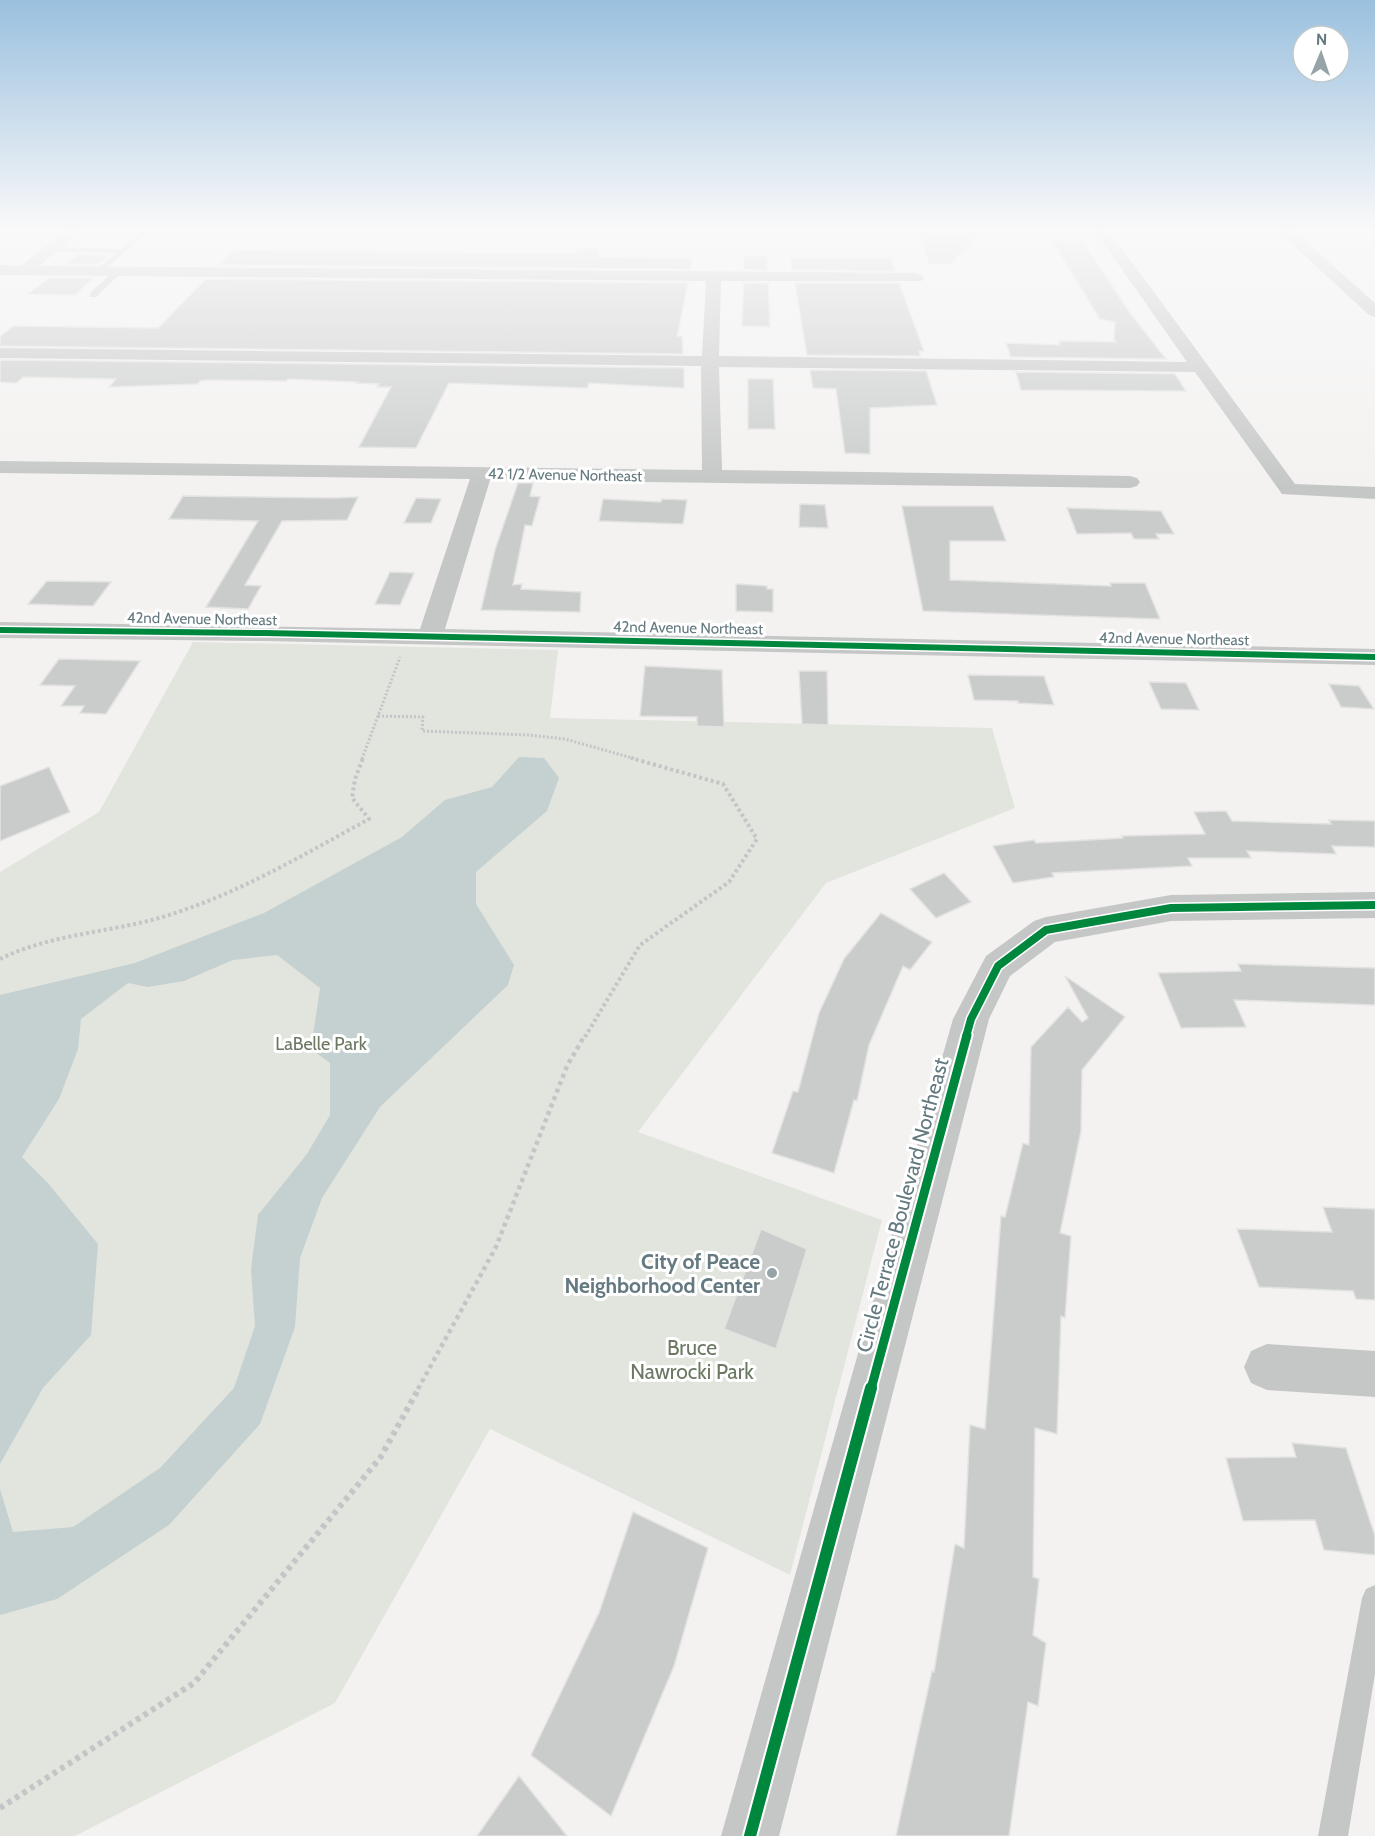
<svg xmlns="http://www.w3.org/2000/svg" width="1375" height="1836" font-family="Cabin,sans-serif">
<style>
.green{fill:#e2e4de}
.water{fill:#c5d1d1}
.building{fill:#cacccc;stroke:#e2e2e1;stroke-width:1.5}
.lines{fill:none;stroke-linecap:round;stroke-linejoin:round}
.path-far3{stroke:#c3c5c6;stroke-width:3;stroke-dasharray:2 2;stroke-linecap:butt}
.path-far2{stroke:#c3c5c6;stroke-width:4;stroke-dasharray:3 3;stroke-linecap:butt}
.path-far1{stroke:#c3c5c6;stroke-width:4.5;stroke-dasharray:4 4;stroke-linecap:butt}
.path{stroke:#c3c5c6;stroke-width:6;stroke-dasharray:4.5 4.5;stroke-linecap:butt}
.service{fill:#c5c7c6;fill-rule:evenodd}
.minor{fill:#c5c7c6;fill-rule:evenodd}
.cycleway-far3-casing{stroke:#fff;stroke-width:9}
.cycleway-far2-casing{stroke:#fff;stroke-width:11}
.cycleway-far1-casing{stroke:#fff;stroke-width:13}
.cycleway-casing{stroke:#fff;stroke-width:16}
.cycleway-far3{stroke:#00873e;stroke-width:6}
.cycleway-far2{stroke:#00873e;stroke-width:8}
.cycleway-far1{stroke:#00873e;stroke-width:9}
.cycleway{stroke:#00873e;stroke-width:12}
.poi-dot{fill:#96a4a8;stroke:#fff;stroke-width:2}
.labels{text-anchor:middle;dominant-baseline:central;stroke-width:6;stroke-linejoin:round;paint-order:stroke}
.far-street-label{font-size:15px;fill:#647a80;stroke:#fff}
.park-label{font-size:18px;fill:#6b7862;stroke:#fff}
.near-street-label{font-size:21px;fill:#647a80;stroke:#fff}
.near-poi-label{font-size:21px;font-weight:bold;fill:#647a80;stroke:#fff;text-anchor:end}
.near-park-label{font-size:21px;fill:#6b7862;stroke:#fff}
</style>
<rect width="100%" height="100%" fill="#f3f2f1"/>
<path class="green" d="M193 642 558 650 550 718 992 728 1015 808 826 883 638 1132 882 1220 790 1575 490 1429 335 1703 75 1836H0V872L99 812Z"/>
<path class="water" d="M519 757 544 758 559 778 547 811 476 872V904L514 965 508 985 380 1107 322 1198 300 1258 295 1327 260 1424 169 1525 57 1599 0 1615V1489L13 1532 73 1527 160 1468 234 1388 255 1326 251 1269 258 1215 307 1154 330 1115V1063L311 1049 320 988 277 955 233 960 184 981 148 987 128 983 81 1019 78 1049 59 1099 22 1157 47 1182 98 1244 91 1335 43 1388 0 1464V995L135 963 264 913 402 837 445 800 492 787Z"/>
<g class="building">
<path d="M918 231H983L951 264H929Z"/>
<path d="M1051 239 1082 240 1130 313 1166 359 1011 357 1006 343 1060 345 1059 341 1116 342 1114 339 1115 322 1100 319Z"/>
<path d="M576 249H599L598 257 692 258 690 269 219 265 234 250 575 254Z"/>
<path d="M78 254 110 255 99 264H66Z"/>
<path d="M744 256H767V270L744 269Z"/>
<path d="M790 258H892L895 271 792 270Z"/>
<path d="M49 278H93L75 295 28 294Z"/>
<path d="M206 279 688 283 677 336H682L683 354 0 346V337L13 326 158 328Z"/>
<path d="M744 283H768L770 327 742 326Z"/>
<path d="M795 283H899L924 351H919L920 356 807 355Z"/>
<path d="M0 360 684 368V388L589 383 587 388 449 383 416 448 359 447 391 387H377L379 384 356 383 357 382 288 379 286 381 208 380 200 381 198 384 109 387 116 379 23 377 16 383 0 382Z"/>
<path d="M810 370 926 371 937 405 870 408V454L845 453 836 389 813 388Z"/>
<path d="M1016 372 1175 374 1186 391 1021 390Z"/>
<path d="M748 379H773L775 429H748Z"/>
<path d="M518 483H533L530 496 540 497 532 526 525 525 513 585 522 584 521 589 581 592 580 612 481 610 495 550Z"/>
<path d="M183 496 332 498 358 497 347 520 282 521 245 585 261 586 248 609 206 607 258 521 169 519Z"/>
<path d="M416 498 441 499 431 523H404Z"/>
<path d="M603 499 661 502 662 499 687 500 683 524 599 521Z"/>
<path d="M800 504 825 505 828 528 799 527Z"/>
<path d="M902 506H993L1006 541H950V580L1111 586 1110 583H1145L1160 619 923 611Z"/>
<path d="M1067 508 1161 511 1174 534H1156L1159 539H1134L1131 533 1077 534Z"/>
<path d="M390 572 414 573 400 605 375 604Z"/>
<path d="M47 581 111 582 93 606 28 604Z"/>
<path d="M736 584 767 586V589H773V612L736 611Z"/>
<path d="M59 659 140 661 106 714 80 713 84 706H61L75 686 40 685Z"/>
<path d="M645 666 722 670 724 727 697 726V717L640 716Z"/>
<path d="M799 671H827L828 725 802 724Z"/>
<path d="M968 675 1044 676 1054 705 1018 703V701L974 700Z"/>
<path d="M1149 682 1186 683 1199 710 1161 709Z"/>
<path d="M1329 684 1359 686 1374 709 1341 707Z"/>
<path d="M49 767 70 812 0 841V786Z"/>
<path d="M1226 811 1232 821 1331 824 1329 820 1375 821V847L1332 846 1336 854 1247 851 1251 858H1188L1192 866 1052 873 1054 877 1013 883 993 846 1034 840 1036 843 1123 838 1122 836 1205 834 1194 812Z"/>
<path d="M944 873 971 902 936 918 910 889Z"/>
<path d="M881 913 932 942 910 970 903 966 869 1045 857 1101 854 1100 834 1173 772 1153 793 1091 798 1092 819 1013 844 959Z"/>
<path d="M1238 964 1375 968V1005L1234 1000 1246 1027 1181 1028 1158 973 1241 971Z"/>
<path d="M1065 976 1125 1017 1082 1070 1081 1131 1060 1233 1071 1236 1065 1318 1061 1316 1057 1434 1035 1428 1033 1577 1039 1579 1033 1635 1046 1643 1038 1706 1028 1702 1009 1836H896L932 1671 934 1672 955 1544 964 1548 970 1425 985 1429 1001 1216 1005 1217 1023 1143 1029 1145 1031 1047 1068 1007 1082 1022 1088 1018Z"/>
<path d="M1323 1207 1375 1209V1300L1356 1299 1353 1291 1259 1287 1237 1229 1332 1232Z"/>
<path d="M761 1229 807 1249 776 1349 724 1329Z"/>
<path d="M1292 1443 1346 1448 1375 1536V1555L1324 1550 1315 1520 1243 1521 1226 1458 1296 1457Z"/>
<path d="M633 1512 708 1548 674 1666 611 1816 531 1755 599 1613Z"/>
<path d="M519 1776 567 1836H477Z"/>
</g>
<g class="lines">
<g class="path-far3">
<path d="M378 716 423 717 422 731 529 735 565 739 636 759"/>
<path d="M362 759 400 657"/>
</g>
<g class="path-far2">
<path d="M0 959C55 932 115 933 172 914 241 892 305 854 369 819L352 798 355 779 363 758"/>
<path d="M585 1037 640 945 729 882 757 839 723 784 631 758"/>
</g>
<path class="path-far1" d="M418 1389 496 1247 567 1066 585 1035"/>
<path class="path" d="M0 1808 194 1683 380 1458 419 1388"/>
<g class="service">
<path d="M141 231H149L99 274H96V270L116 253 51 251 47 249 51 247 121 249Z"/>
<path d="M115 270 122 272 96 297H90V293Z"/>
<path d="M1375 1585V1674L1348 1836H1318L1362 1598 1366 1589Z"/>
</g>
<g class="minor">
<path d="M65 231H81L39 266 916 273 921 275 924 278 921 281H721L719 356 1187 362 1095 231H1109L1295 484 1375 487V499L1282 494 1195 372 719 367 722 470 1130 476 1137 478 1140 482 1137 486 1130 488 490 480 445 629 1375 649V665L265 641 0 638V622L420 629 470 479 0 473V461L702 470 701 366 0 358V348L702 356 706 281 0 275V265L21 266Z"/>
<path d="M1278 231H1294L1375 303V317L1369 315Z"/>
<path d="M1375 892V918L1171 921 1055 942 1010 976 989 1019 779 1836H721L953 1019 986 956 1034 921 1046 917 1171 895Z"/>
<path d="M1267 1344 1375 1351V1397L1267 1390 1251 1383 1244 1367 1251 1351Z"/>
</g>
<defs>
<path id="cycleway-far3" d="M0 630 265 633 1375 657"/>
<path id="cycleway-far2" d="M966 1037 971 1019 998 966 1046 930 1171 908 1375 905"/>
<path id="cycleway-far1" d="M871 1389 967 1035"/>
<path id="cycleway" d="M750 1836 871 1388"/>
</defs>
<use href="#cycleway-far3" class="cycleway-far3-casing"/>
<use href="#cycleway-far2" class="cycleway-far2-casing"/>
<use href="#cycleway-far1" class="cycleway-far1-casing"/>
<use href="#cycleway" class="cycleway-casing"/>
<use href="#cycleway-far3" class="cycleway-far3"/>
<use href="#cycleway-far2" class="cycleway-far2"/>
<use href="#cycleway-far1" class="cycleway-far1"/>
<use href="#cycleway" class="cycleway"/>
</g>
<linearGradient id="sky" x2="0" y2="1"><stop stop-color="#9ac0df"/><stop offset="0.47" stop-color="#faf9f9"/><stop offset="1" stop-color="#faf9f9" stop-opacity="0"/></linearGradient>
<rect width="1375" height="488" fill="url(#sky)"/>
<circle class="poi-dot" cx="772" cy="1273" r="6"/>
<g class="labels">
<g class="far-street-label">
<text transform="translate(565 475) rotate(1)">42 1/2 Avenue Northeast</text>
<text transform="translate(202 619) rotate(1)">42nd Avenue Northeast</text>
<text transform="translate(688 628) rotate(1)">42nd Avenue Northeast</text>
<text transform="translate(1174 639) rotate(1)">42nd Avenue Northeast</text>
</g>
<g class="park-label">
<text x="321" y="1044">LaBelle Park</text>
</g>
<g class="near-street-label">
<text transform="translate(902 1205) rotate(-75)">Circle Terrace Boulevard Northeast</text>
</g>
<g class="near-poi-label">
<text x="760" y="1261">City of Peace<tspan x="760" dy="24">Neighborhood Center</tspan></text>
</g>
<g class="near-park-label">
<text x="692" y="1347">Bruce<tspan x="692" dy="24">Nawrocki Park</tspan></text>
</g>
</g>
<g transform="translate(1321 54) rotate(2)"><circle r="28" fill="#ffffff" stroke="#c1cacc" stroke-width="1.5"/>
<path d="M0-4.5L10 22L0 15L-10 22Z" fill="#96a4a8"/>
<text y="-9" font-size="16" font-weight="bold" text-anchor="middle" fill="#647a80">N</text>
</g>
</svg>
